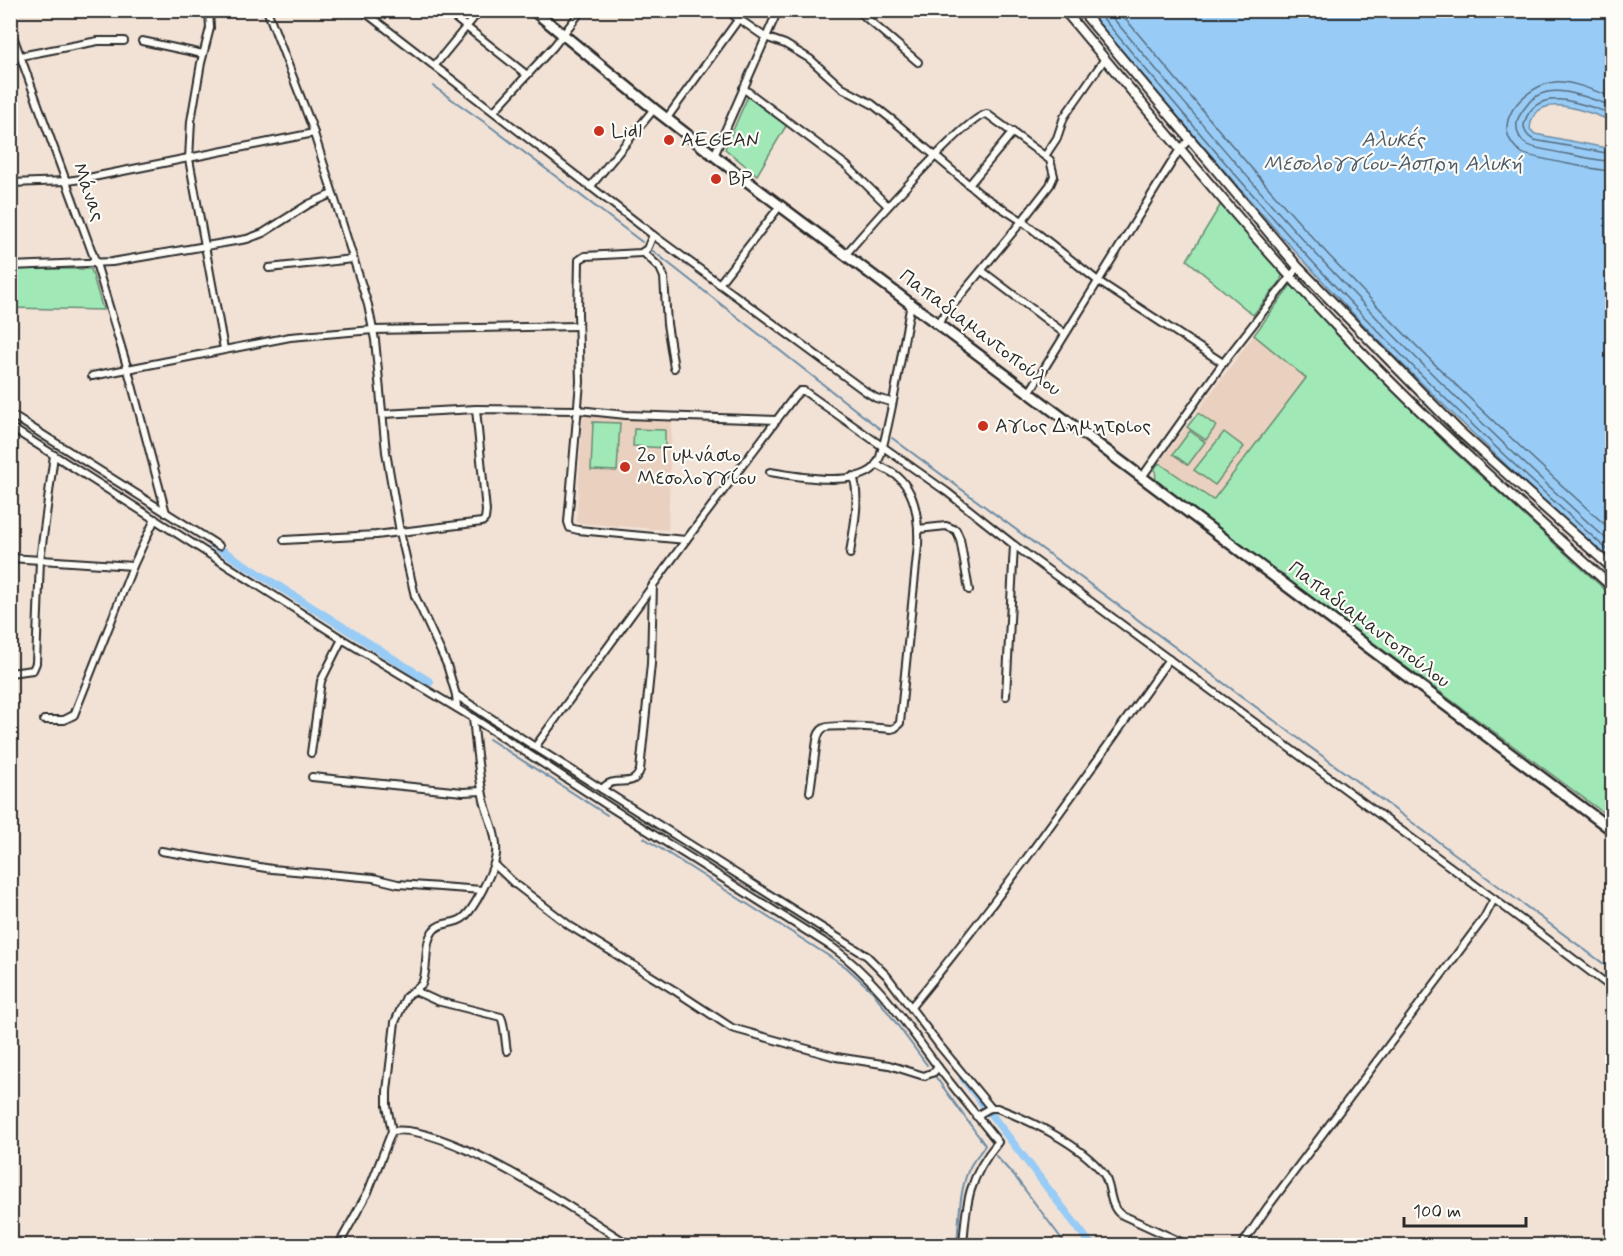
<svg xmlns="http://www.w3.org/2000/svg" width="1623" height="1256" font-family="Mynerve,sans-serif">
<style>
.built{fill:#ead0bf}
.green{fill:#a0e9b7;stroke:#668a71;stroke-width:1.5}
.water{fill:#98ccf6;stroke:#6c8ca5;stroke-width:1.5}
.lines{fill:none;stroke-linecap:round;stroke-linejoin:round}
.shore{stroke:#576b7c;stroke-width:1.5}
.stream{stroke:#6c8ca5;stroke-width:2}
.canal{stroke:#98ccf6;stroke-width:8}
.minor-casing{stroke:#2b2b2b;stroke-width:10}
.tertiary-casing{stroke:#2b2b2b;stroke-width:12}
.secondary-casing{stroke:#2b2b2b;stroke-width:14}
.minor{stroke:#fdfcf7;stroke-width:6}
.tertiary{stroke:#fdfcf7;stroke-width:8}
.secondary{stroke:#fdfcf7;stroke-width:9}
.poi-dot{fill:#c8321e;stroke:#fdfcf7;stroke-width:2}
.labels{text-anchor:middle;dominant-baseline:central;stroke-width:4.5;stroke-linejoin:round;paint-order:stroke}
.poi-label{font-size:20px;fill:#2b2b2b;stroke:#fdfcf7;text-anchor:start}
.street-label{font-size:20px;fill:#2b2b2b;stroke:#fdfcf7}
.water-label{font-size:21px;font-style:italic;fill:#4c5b68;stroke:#fdfcf7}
</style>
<rect width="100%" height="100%" fill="#f2e2d6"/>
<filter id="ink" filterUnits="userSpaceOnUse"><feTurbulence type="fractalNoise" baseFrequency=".0167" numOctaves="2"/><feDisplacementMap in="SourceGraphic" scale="12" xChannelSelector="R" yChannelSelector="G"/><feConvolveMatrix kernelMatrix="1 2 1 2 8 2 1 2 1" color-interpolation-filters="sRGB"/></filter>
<g filter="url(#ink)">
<g class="built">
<path d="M1254 335 1307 377 1213 501 1159 463Z"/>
<path d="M583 415 672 418 668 530 578 523 576 521Z"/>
</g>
<g class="green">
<path d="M750 91 789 121 757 175 725 149Z"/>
<path d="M1221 204 1278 267 1282 276 1280 282 1253 315 1187 260Z"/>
<path d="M11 269H91L103 310 11 308Z"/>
<path d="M1291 285 1448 446 1612 596V819L1156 482 1155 468 1159 463 1213 500 1306 378 1254 335Z"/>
<path d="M1198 413 1216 426 1206 440 1187 427Z"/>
<path d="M593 422 620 423 617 471 591 470Z"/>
<path d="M634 429 665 430V448L633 446Z"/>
<path d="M1190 431 1205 442 1188 465 1173 454Z"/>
<path d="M1224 432 1244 447 1215 485 1194 470Z"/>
</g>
<path class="water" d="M1088 11H1612V121C1590 113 1533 87 1530 129L1535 134 1612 149V562C1505 466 1401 368 1304 261 1230 180 1160 94 1088 11Z"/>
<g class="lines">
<g class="shore">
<path d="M1096 10C1167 94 1236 178 1310 259 1405 363 1507 460 1612 554"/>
<path d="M1106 10C1176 92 1244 176 1317 255 1411 356 1509 451 1612 544"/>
<path d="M1118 10C1186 90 1252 172 1323 249 1415 348 1512 441 1612 531"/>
<path d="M1612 97C1597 92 1570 80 1555 82 1522 86 1486 128 1522 153 1528 157 1602 171 1612 171"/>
<path d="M1612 106C1587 98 1547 78 1527 105 1523 110 1519 115 1517 121 1516 131 1518 139 1527 145 1531 148 1604 161 1612 162"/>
<path d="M1612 114C1587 106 1538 83 1525 121 1522 130 1527 136 1534 140L1612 154"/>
</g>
<g class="stream">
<path d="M433 86 487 124 642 242"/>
<path d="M653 251 880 429"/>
<path d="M892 438 1612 970"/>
<path d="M489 739 607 815"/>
<path d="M644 838 846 967 873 992 927 1065"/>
<path d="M935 1076 985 1145C981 1152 975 1158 971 1165 959 1186 959 1222 957 1246"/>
<path d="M996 1156 1016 1178 1067 1246"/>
</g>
<g class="canal">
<path d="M212 544 430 682"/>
<path d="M963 1078 983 1104"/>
<path d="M990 1113 1092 1246"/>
</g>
<defs>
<g id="minor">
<path d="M209 10 210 28 201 63 191 121 189 159 224 349"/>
<path d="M267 10 311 124 368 305 375 340 386 452 400 532 415 596 447 665 456 695 457 708"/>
<path d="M362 10 653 235 865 391 876 398 891 402"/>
<path d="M445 10 527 75"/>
<path d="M726 10 765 37 785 44 810 59 842 88 872 104 895 122 980 194 1022 221 1098 281 1223 363"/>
<path d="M857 10 918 62"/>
<path d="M10 28 96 263 128 370 166 513"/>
<path d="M142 41 203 54"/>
<path d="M10 58 98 41H124"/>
<path d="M435 65 480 10"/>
<path d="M743 88 847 166 888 206"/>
<path d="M494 111 554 46 582 10"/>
<path d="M667 118 738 20"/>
<path d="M714 156 778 10"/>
<path d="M1045 156 1057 138 1064 117 1104 60"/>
<path d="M10 183 67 181 88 178 314 133"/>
<path d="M969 185 1013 132"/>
<path d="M590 187 654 109"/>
<path d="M653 235 647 249 641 253 585 256 579 260 578 313 580 382 568 522 570 528 578 530 686 540"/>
<path d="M643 252 660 268 664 277 667 324 674 368"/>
<path d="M845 255C864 233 967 115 987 114L1050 160 1054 176 1050 185 1022 221 937 324"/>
<path d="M10 266 112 262 247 239 263 233 309 204 332 194"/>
<path d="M269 268 353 259"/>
<path d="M982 271 1064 333"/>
<path d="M719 284 780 206"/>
<path d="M92 376 290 337 373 330 578 326"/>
<path d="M1029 393 1180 149 1189 140"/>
<path d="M10 414 219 546"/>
<path d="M383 414 476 409 578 410 626 415 777 420"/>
<path d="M10 427 342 639 473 718C476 745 478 773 484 800 488 817 498 836 496 854 495 868 474 910 463 918 454 925 440 921 433 931 423 945 429 968 422 984L406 997 395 1022 387 1091V1106L392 1131 368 1192 338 1246"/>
<path d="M770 472C796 476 846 486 870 471 874 469 878 462 880 457 894 408 901 354 911 304"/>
<path d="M1142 477 1223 363 1298 267"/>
<path d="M918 529 946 526 956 530 960 539 969 590"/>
<path d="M284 540 376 535 482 522 485 519 486 511 476 409"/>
<path d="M850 554C853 530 861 500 853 476"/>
<path d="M10 558 133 566 74 715 64 720H44"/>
<path d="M133 566 155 519"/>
<path d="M10 673 33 670 36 663 40 560 54 455"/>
<path d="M456 695 535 747 686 540 794 397 800 391H804L947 492 1014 545 1494 899 1612 988"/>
<path d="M1006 696 1014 545"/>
<path d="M473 718 613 809 832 947C878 980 905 1023 938 1067 957 1092 978 1117 998 1142 969 1177 966 1201 963 1246"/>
<path d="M535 747 867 956 887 976 939 1045 991 1108"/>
<path d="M311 753 321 681 342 639"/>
<path d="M312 777 463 792 482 791"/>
<path d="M602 789C616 773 633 791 640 770L651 664 653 584"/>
<path d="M810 792 817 740C818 735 819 731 824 728 831 724 880 728 891 729L895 728 900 723 918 545C919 522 916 492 897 476 891 471 883 468 876 464"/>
<path d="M161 851 272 869 373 878 398 884 482 890"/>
<path d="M494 864 514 883 570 926 677 992 732 1028 836 1057 889 1065 924 1076 934 1072 938 1067"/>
<path d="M415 991 437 1001 501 1017C505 1024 505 1042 507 1051"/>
<path d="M911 1007C1003 896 1085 777 1169 659"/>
<path d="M976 1116 990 1108H997C1031 1121 1080 1144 1103 1173 1112 1185 1108 1204 1120 1214L1190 1246"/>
<path d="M392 1131C446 1122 582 1215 631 1246"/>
<path d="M1241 1246 1267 1208 1484 918 1494 899"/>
</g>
<g id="tertiary">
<path d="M1064 10C1155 118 1242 227 1339 329 1425 420 1519 503 1612 587"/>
<path d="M1081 10 1298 267 1459 431 1612 568"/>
</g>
<path id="secondary" d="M533 10 654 109 747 181 1612 830"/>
</defs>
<use href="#minor" class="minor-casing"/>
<use href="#tertiary" class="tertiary-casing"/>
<use href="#secondary" class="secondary-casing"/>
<use href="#minor" class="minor"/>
<use href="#tertiary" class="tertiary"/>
<use href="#secondary" class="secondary"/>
</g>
</g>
<g class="poi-dot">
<circle cx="599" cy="131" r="6"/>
<circle cx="669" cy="140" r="6"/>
<circle cx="716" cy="179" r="6"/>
<circle cx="983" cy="426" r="6"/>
<circle cx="625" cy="467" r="6"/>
</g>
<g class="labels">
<g class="poi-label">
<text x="611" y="131">Lidl</text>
<text x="681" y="140">AEGEAN</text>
<text x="728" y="179">BP</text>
<text x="995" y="426">Αγιος Δημητριος</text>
<text x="637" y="455">2ο Γυμνάσιο<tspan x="637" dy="23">Μεσολογγίου</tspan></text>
</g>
<g class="street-label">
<text transform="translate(88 192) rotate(70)">Μάνας</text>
<text transform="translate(980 333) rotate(37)">Παπαδιαμαντοπούλου</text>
<text transform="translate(1369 625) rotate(37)">Παπαδιαμαντοπούλου</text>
</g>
<g class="water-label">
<text x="1393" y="140">Αλυκές<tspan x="1393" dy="24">Μεσολογγίου-Άσπρη Αλυκή</tspan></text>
</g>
</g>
<rect width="1623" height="1256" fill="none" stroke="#fdfcf7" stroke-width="36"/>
<rect x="18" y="18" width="1587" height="1220" fill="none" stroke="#2b2b2b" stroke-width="2" filter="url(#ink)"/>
<path d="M1404 1217v9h122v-9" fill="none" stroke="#2b2b2b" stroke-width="3"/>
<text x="1413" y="1217" font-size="18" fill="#2b2b2b" stroke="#fdfcf7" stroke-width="4.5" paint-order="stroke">100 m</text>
</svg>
